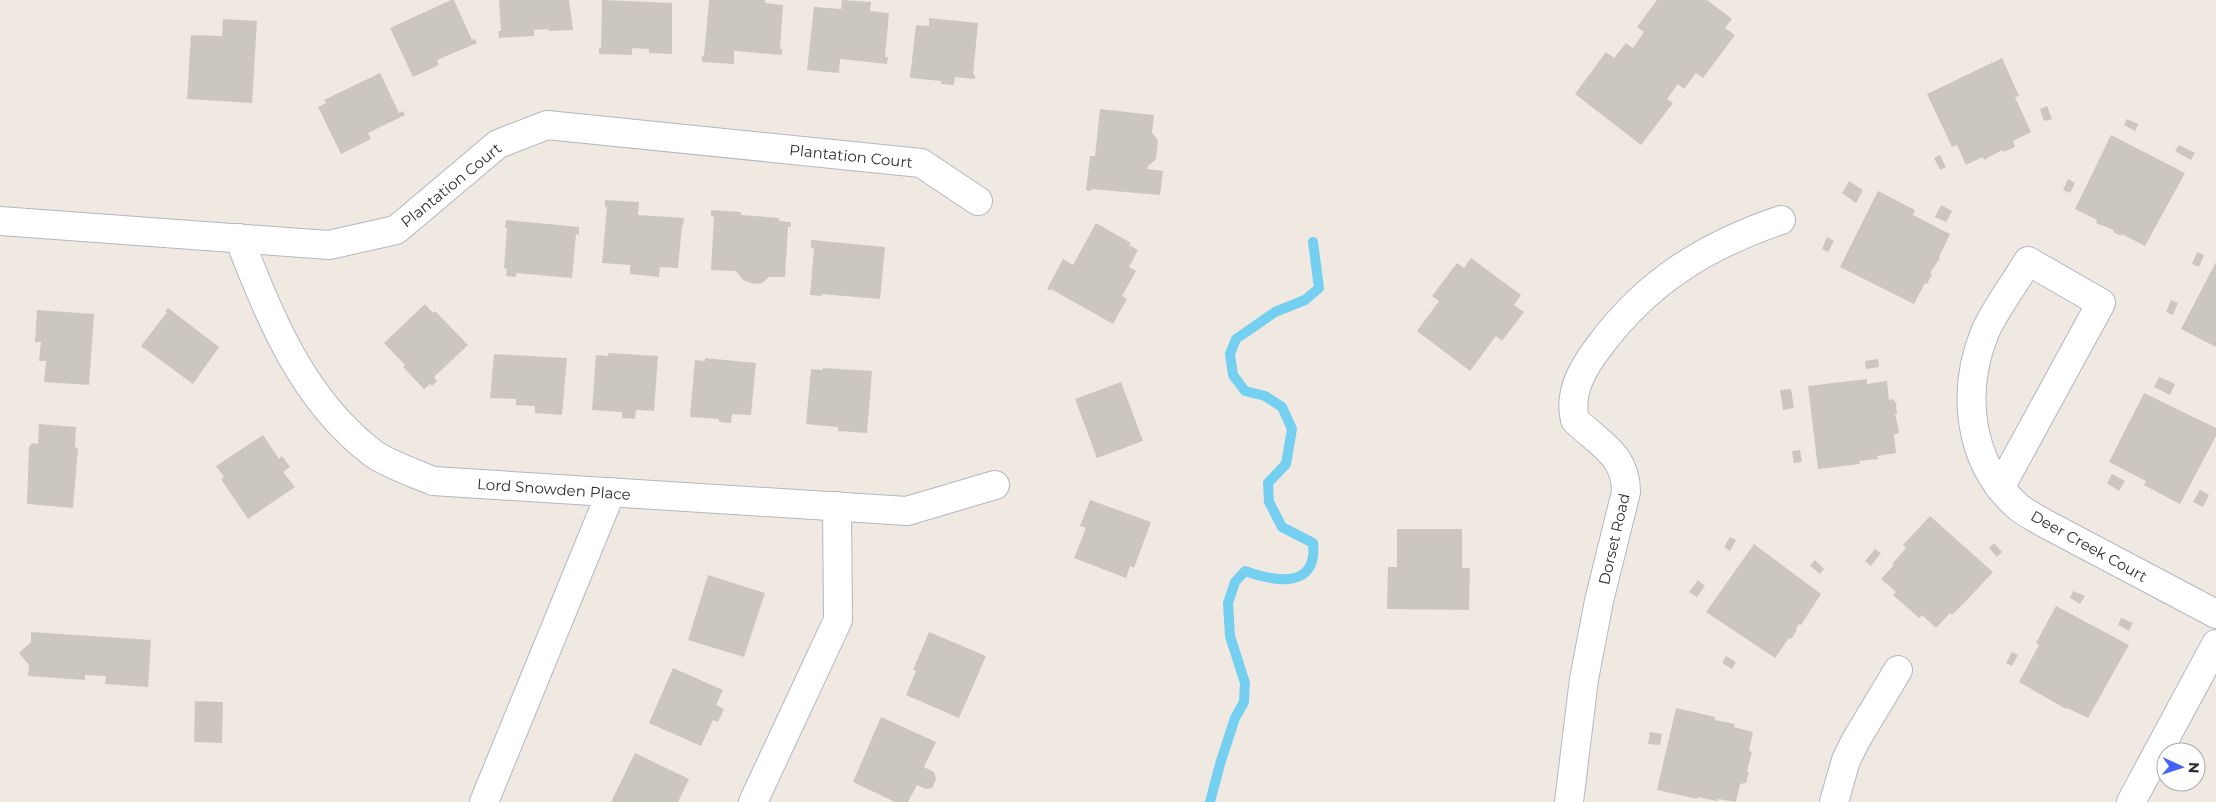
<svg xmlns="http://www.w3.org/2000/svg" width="2216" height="802" font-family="Montserrat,sans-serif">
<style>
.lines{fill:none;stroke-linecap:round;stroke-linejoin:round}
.stream{stroke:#75cff0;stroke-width:10}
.building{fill:#cbc7bf}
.minor-casing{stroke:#b4b7c1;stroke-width:30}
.minor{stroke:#fff;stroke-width:28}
.labels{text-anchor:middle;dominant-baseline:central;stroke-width:4;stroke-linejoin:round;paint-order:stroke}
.street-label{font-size:15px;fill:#2e2e2e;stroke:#fff}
</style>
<rect width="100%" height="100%" fill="#efe9e1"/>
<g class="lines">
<path class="stream" d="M1210 802 1220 764 1235 718 1244 702 1245 683 1230 636 1228 603 1235 582 1245 571C1276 582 1318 589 1313 543L1282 527 1269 502 1268 483 1286 464 1292 429 1282 407 1265 396 1245 391 1233 375 1230 354 1236 339 1275 312 1305 300 1319 288 1313 242"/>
</g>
<g class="building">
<path d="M451 0H454L472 40 475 39 477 43 437 60 439 65 413 77 390 28Z"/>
<path d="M499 0H569L573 30 549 31 548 29 534 30V36L499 38 498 31H501Z"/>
<path d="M602 0 672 3V54L649 53V49L632 48V55L599 54V48H601Z"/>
<path d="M709 0H765V3L783 5 780 49H782V55L734 51V64L702 62V56H704Z"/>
<path d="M842 0 871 2 870 11 889 13 885 57H888L887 64 840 59 839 73 807 70 814 7 841 9Z"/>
<path d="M1657 0H1707L1732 19 1725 28 1735 35 1703 78 1696 73 1684 89 1678 84 1667 99 1673 103 1641 145 1575 94 1606 52 1614 58 1626 43 1633 48 1644 32 1637 27Z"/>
<path d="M929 18 978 23 973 74 975 75V79L955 77 954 85 941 84V81L910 78 916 25 929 26Z"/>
<path d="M223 19 257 21 252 103 187 99 191 35 222 36Z"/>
<path d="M2002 58 2019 96 2015 97 2031 132 2013 141 2015 147 2003 152 2002 150 1984 160 1983 157 1966 165 1957 145 1952 147 1927 94Z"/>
<path d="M380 73 399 113 403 111 405 115 368 133 371 139 341 154 318 107 326 103 324 100Z"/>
<path d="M2047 106 2052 119 2044 121 2040 109Z"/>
<path d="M1100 109 1154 115 1152 133 1158 140 1156 159 1148 166 1147 169 1163 171 1160 195 1091 189V191L1086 190 1090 156H1095Z"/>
<path d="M2127 119 2138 124 2135 131 2124 125Z"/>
<path d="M2111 135 2185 173 2145 246 2122 234 2121 236 2113 232 2114 230 2096 223 2097 220 2075 209Z"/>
<path d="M2179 145 2195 153 2191 160 2175 151Z"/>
<path d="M1940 155 1946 167 1940 170 1934 158Z"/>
<path d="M2068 179 2075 183 2070 193 2063 190Z"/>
<path d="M1849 181 1863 190 1856 203 1842 193Z"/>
<path d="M1878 191 1915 210 1913 215 1950 234 1939 257 1940 258 1930 273 1932 274 1927 284 1925 283 1914 304 1840 267Z"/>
<path d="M605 200 639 202 638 215 684 218 683 226 682 225 678 268 660 267 659 277 630 274V265L602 263 607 207H605Z"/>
<path d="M1941 205 1952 211 1946 222 1935 217Z"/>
<path d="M711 210 741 212V215L779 218V221L791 222V227H788L785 277H769L762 283 754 284 743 280 736 271 711 270 714 217 711 216Z"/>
<path d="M506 220 579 227V235L576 234 572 278 516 273V277L506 276 507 269 504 268 507 228H505Z"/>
<path d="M1096 223 1131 243 1129 245 1138 250 1129 267 1136 271 1122 296 1127 299 1113 324 1051 289V291L1047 289 1063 259 1073 265Z"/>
<path d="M1827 237 1834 241 1828 252 1822 249Z"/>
<path d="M811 240 885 247 880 299 822 294V296L810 295 814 248H811Z"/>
<path d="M2197 252 2204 255 2199 267 2192 264Z"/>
<path d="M1471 258 1521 295 1514 305 1524 312 1502 341 1496 336 1470 371 1417 331 1439 301 1432 296 1457 263 1464 268Z"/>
<path d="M2216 262V347L2181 329Z"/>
<path d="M2171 300 2178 303 2173 315 2166 312Z"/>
<path d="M425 304 433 313 435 311 468 345 434 377 437 381 432 386 430 384 424 389 403 367 405 365 384 343Z"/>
<path d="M168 308 219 347 193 384 141 346 167 312 165 311Z"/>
<path d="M37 310 94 314 89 385 44 382 46 361H39L41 342H35Z"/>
<path d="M608 353 658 356 654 411 636 410 635 419 622 418V412L592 410 596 355 608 356Z"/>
<path d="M494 354 567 358 562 415 535 413V406L516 405V399L490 398Z"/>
<path d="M705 358 756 363 751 415 732 414 731 423 719 422V419L690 417 695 360 705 361Z"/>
<path d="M1878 359 1879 367 1866 369 1865 361Z"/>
<path d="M823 368 872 371 867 433 838 431V427L806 424 811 369 823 370Z"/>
<path d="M2159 377 2175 384 2170 395 2154 387Z"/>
<path d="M1867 379V384L1887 381 1889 400 1893 399 1896 403 1897 414H1895L1899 430 1898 434H1894L1896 453 1877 456 1878 459 1859 461 1860 464 1818 469 1808 386Z"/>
<path d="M1121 382 1143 441 1097 458 1075 399Z"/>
<path d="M1791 389 1794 408 1783 410 1780 390Z"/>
<path d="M2144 393 2216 428V436L2180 504 2144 485 2146 481 2109 462Z"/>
<path d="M39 424 76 427 75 447 78 448 73 508 27 504 29 447 32 443 38 444Z"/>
<path d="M263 435 279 459 282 456 290 467 283 472 295 487 248 519 221 479 224 477 216 466Z"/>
<path d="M1800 450 1802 462 1794 463 1792 451Z"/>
<path d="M2112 474 2125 481 2119 491 2107 483Z"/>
<path d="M2200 490 2209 495 2203 507 2193 502Z"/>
<path d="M1090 500 1151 522 1134 568 1130 566 1126 578 1074 558 1086 528 1080 526Z"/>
<path d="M1930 516 1993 572 1966 601 1952 615 1950 613 1936 628 1922 615 1919 618 1893 595 1896 592 1881 579 1894 565 1892 564 1906 548 1903 545Z"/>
<path d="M1397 529H1462V568H1470L1469 610 1387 609 1388 567H1397Z"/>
<path d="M1730 537 1736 540 1730 551 1724 547Z"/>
<path d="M1994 543 2002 552 1997 557 1989 548Z"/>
<path d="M1754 544 1821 594 1801 625 1799 624 1796 629 1797 630 1791 639 1789 638 1775 658 1706 612Z"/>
<path d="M1875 549 1881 553 1871 566 1865 561Z"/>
<path d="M1815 560 1824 569 1820 574 1810 566Z"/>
<path d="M708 575 765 593 744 657 688 640Z"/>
<path d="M1698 580 1705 586 1697 597 1689 592Z"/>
<path d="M2073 591 2085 596 2080 604 2070 598Z"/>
<path d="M2056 606 2129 645 2088 718 2067 708 2066 709 2019 682 2039 645 2036 643Z"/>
<path d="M2121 618 2133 623 2129 631 2118 625Z"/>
<path d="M31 632 151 640 148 687 105 684 106 676 85 675V680L28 676 29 665 19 653 31 642Z"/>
<path d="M929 632 986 656 959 718 906 695 916 671 913 670Z"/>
<path d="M2012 652 2018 655 2012 666 2006 663Z"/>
<path d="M1726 656 1736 662 1732 669 1722 663Z"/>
<path d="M673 668 723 690 716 705 724 709 718 722 713 720 701 746 649 723Z"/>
<path d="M195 701 223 702 222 743 194 742Z"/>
<path d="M1676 708 1715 717V720L1735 724 1734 727 1753 732 1749 751 1752 752 1747 771 1749 772 1746 783 1740 784 1736 802 1718 799 1717 801 1698 797 1697 799 1657 790Z"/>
<path d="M881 717 936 742 924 767 934 772 936 779 932 788 926 789 917 785 908 802H895L853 782Z"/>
<path d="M1650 732 1662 734 1660 745 1648 744Z"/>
<path d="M635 753 689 779 678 802H611Z"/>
</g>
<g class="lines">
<defs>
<g id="minor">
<path d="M0 221 329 245 396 230 498 144 547 125 921 163 978 201"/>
<path d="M239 238C269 317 304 402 374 454 388 464 416 474 433 481L907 511 995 485"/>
<path d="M2000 488 2101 303 2028 261C2015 283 1995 309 1985 332 1961 391 1968 460 2015 504 2023 512 2034 517 2044 523L2216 614"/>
<path d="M484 802 611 492"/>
<path d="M753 802 838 620 837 506"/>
<path d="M1569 802 1584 679 1599 601 1626 492C1626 454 1599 444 1575 420 1568 391 1584 366 1601 344 1648 281 1707 245 1781 220"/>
<path d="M1834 802 1846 760 1856 740 1898 670"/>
<path d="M2131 802 2216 644"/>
</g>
</defs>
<use href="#minor" class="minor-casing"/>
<use href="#minor" class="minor"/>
</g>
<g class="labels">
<g class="street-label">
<text transform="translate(851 156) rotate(6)">Plantation Court</text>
<text transform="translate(451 185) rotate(-39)">Plantation Court</text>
<text transform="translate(554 489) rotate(4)">Lord Snowden Place</text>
<text transform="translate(1614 539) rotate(-77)">Dorset Road</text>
<text transform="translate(2089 546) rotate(29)">Deer Creek Court</text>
</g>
</g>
<g transform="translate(2181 767) rotate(93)"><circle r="24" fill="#ffffff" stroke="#ababab"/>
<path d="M0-4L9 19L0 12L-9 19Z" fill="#4264fb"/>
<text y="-8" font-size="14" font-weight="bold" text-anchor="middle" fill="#2e2e2e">N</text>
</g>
</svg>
